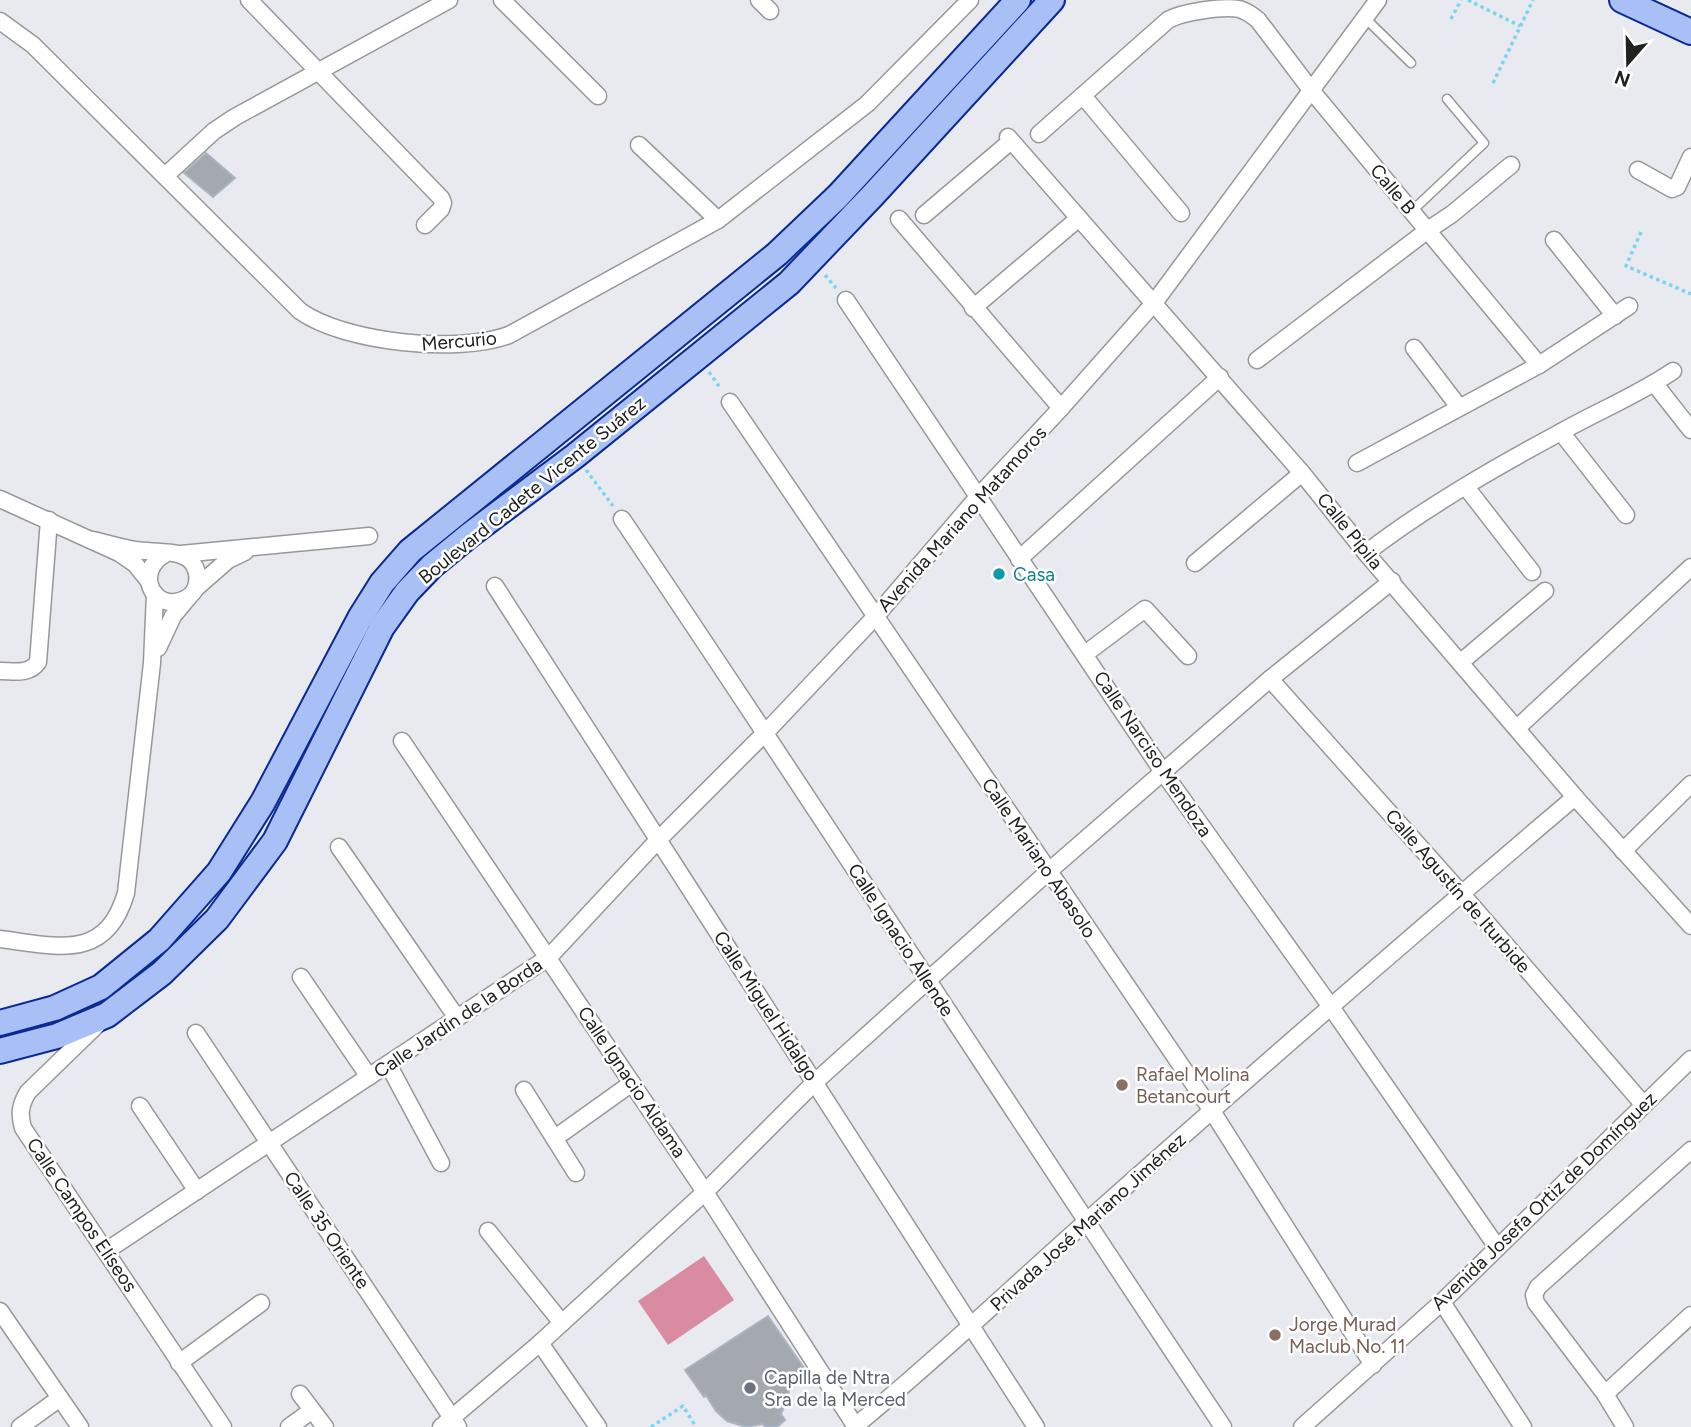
<svg xmlns="http://www.w3.org/2000/svg" width="1691" height="1427" font-family="Figtree,sans-serif">
<style>
.pitch{fill:#d98ca1}
.building{fill:#a4a9af;stroke:#abb5c1;stroke-width:2}
.lines{fill:none;stroke-linecap:round;stroke-linejoin:round}
.lane-casing{stroke:#989898;stroke-width:11}
.street-casing{stroke:#989898;stroke-width:19}
.primary-casing{stroke:#0b2992;stroke-width:28}
.path{stroke:#79d6f0;stroke-width:3.5;stroke-dasharray:3.5 3.5;stroke-linecap:butt}
.lane{stroke:#fff;stroke-width:8}
.street{stroke:#fff;stroke-width:16}
.primary{stroke:#a8c0f5;stroke-width:24}
.culture-dot{fill:#0f9aa8;stroke:#fff;stroke-width:2.5}
.education-dot{fill:#8d6e63;stroke:#fff;stroke-width:2.5}
.worship-dot{fill:#6b7280;stroke:#fff;stroke-width:2.5}
.labels{text-anchor:middle;dominant-baseline:central;stroke-width:5;stroke-linejoin:round;paint-order:stroke}
.street-label{font-size:19px;fill:#212121;stroke:#fff}
.culture-label{font-size:19px;fill:#0d838f;stroke:#fff;text-anchor:start}
.education-label{font-size:19px;fill:#785e54;stroke:#fff;text-anchor:start}
.worship-label{font-size:19px;fill:#5b616d;stroke:#fff;text-anchor:start}
</style>
<rect width="100%" height="100%" fill="#e8eaf0"/>
<path class="pitch" d="M704 1256 734 1300 668 1345 638 1301Z"/>
<g class="building">
<path d="M206 153 235 178 213 197 184 173Z"/>
<path d="M768 1316 806 1371 791 1380 788 1397 781 1414 785 1420 777 1427H765L763 1424 746 1427 727 1421 716 1411 706 1395 704 1397 685 1370Z"/>
</g>
<g class="lines">
<defs>
<g id="lane">
<path d="M1365 18 1411 63"/>
<path d="M1412 211 1484 143 1447 99"/>
</g>
<g id="street">
<path d="M249 0 441 198 443 203 441 209 425 225"/>
<path d="M502 0 598 96"/>
<path d="M759 0 770 11"/>
<path d="M0 21 33 45 300 311C345 343 458 354 509 335L718 220 867 104 970 0"/>
<path d="M1084 97 1181 213"/>
<path d="M1039 134 1168 20C1182 12 1223 6 1239 9 1247 11 1252 15 1258 20L1311 90 1539 365"/>
<path d="M1008 137 1302 473 1366 553 1575 797 1691 926"/>
<path d="M639 145 718 220"/>
<path d="M1638 170 1672 189 1677 187 1691 157"/>
<path d="M165 176 214 131 235 117 449 0"/>
<path d="M924 215 1011 141"/>
<path d="M899 219 1061 408"/>
<path d="M1554 240 1615 316"/>
<path d="M846 300 1163 772 1331 1007 1497 1247"/>
<path d="M973 308 1079 218"/>
<path d="M1414 348 1459 407"/>
<path d="M1257 360 1428 230 1452 214 1511 165"/>
<path d="M1654 383 1691 430"/>
<path d="M730 402 1212 1111 1373 1365"/>
<path d="M1561 432 1626 515"/>
<path d="M1357 463 1539 365 1629 306"/>
<path d="M1466 487 1532 572"/>
<path d="M0 499 119 553 135 564 148 580"/>
<path d="M622 519C825 820 1021 1125 1223 1427"/>
<path d="M93 540C107 543 121 548 135 550 148 552 174 551 183 556 194 560 199 572 197 583 196 590 191 596 185 599 154 614 133 572 165 554"/>
<path d="M1366 553C1426 507 1494 468 1561 432 1598 411 1638 395 1673 371"/>
<path d="M181 554 369 536"/>
<path d="M1019 559 1220 377"/>
<path d="M1195 563 1302 473"/>
<path d="M495 586 1036 1427"/>
<path d="M196 588 228 560 245 552"/>
<path d="M158 648 173 616 188 598"/>
<path d="M1085 654 1145 609 1188 656"/>
<path d="M1461 662 1545 591"/>
<path d="M0 671C14 671 29 675 38 662L49 520"/>
<path d="M1270 679 1461 893 1643 1104"/>
<path d="M1517 728 1691 567"/>
<path d="M402 741 705 1192 856 1427"/>
<path d="M339 847 457 1018"/>
<path d="M1623 851 1691 784"/>
<path d="M0 939C57 946 106 962 126 893L152 663 155 594"/>
<path d="M301 977 369 1077"/>
<path d="M97 1025 28 1092C20 1105 19 1114 23 1128L223 1427"/>
<path d="M196 1033 458 1427"/>
<path d="M388 1064 441 1163"/>
<path d="M524 1090 576 1173"/>
<path d="M140 1106 197 1191"/>
<path d="M555 1138 632 1083"/>
<path d="M488 1231 562 1323"/>
<path d="M106 1251 549 957 659 839 766 732 875 617 977 498 1061 408 1154 303 1378 0"/>
<path d="M1442 1302 1523 1427"/>
<path d="M0 1311 80 1427"/>
<path d="M540 1343 598 1427"/>
<path d="M179 1363 261 1303"/>
<path d="M300 1394 325 1427"/>
<path d="M1605 1394 1691 1315"/>
<path d="M20 1427 60 1398"/>
<path d="M289 1427 311 1411"/>
<path d="M441 1427 540 1343 705 1192 815 1082 1049 871 1270 679 1392 581"/>
<path d="M854 1427C935 1361 1010 1289 1088 1220 1249 1077 1411 936 1575 797"/>
<path d="M1302 1427 1442 1302 1691 1059"/>
<path d="M1625 1427 1605 1394 1536 1303 1534 1295 1538 1287 1691 1150"/>
</g>
<g id="primary">
<path d="M1622 0 1691 32"/>
<path d="M0 1023 55 1008 101 987 159 940 219 872 263 802 360 618 382 583 410 551 777 254 838 196 1018 0"/>
<path d="M0 1051 57 1036 107 1015 162 973 217 919 275 841 382 627 407 592 432 566 471 534 575 456 789 283 874 194 1052 0"/>
</g>
</defs>
<use href="#lane" class="lane-casing"/>
<use href="#street" class="street-casing"/>
<use href="#primary" class="primary-casing"/>
<g class="path">
<path d="M1468 0 1520 26"/>
<path d="M1451 19 1461 0"/>
<path d="M1493 83 1533 0"/>
<path d="M1641 232 1626 266 1691 294"/>
<path d="M825 275 836 288"/>
<path d="M709 372 721 389"/>
<path d="M586 470 613 506"/>
<path d="M651 1427 683 1406 696 1427"/>
</g>
<use href="#lane" class="lane"/>
<use href="#street" class="street"/>
<use href="#primary" class="primary"/>
</g>
<circle class="culture-dot" cx="999" cy="574" r="7"/>
<g class="education-dot">
<circle cx="1122" cy="1085" r="7"/>
<circle cx="1275" cy="1335" r="7"/>
</g>
<circle class="worship-dot" cx="750" cy="1388" r="7"/>
<g class="labels">
<g class="street-label">
<text transform="translate(1393 189) rotate(50)">Calle B</text>
<text transform="translate(459 341) rotate(-5)">Mercurio</text>
<text transform="translate(532 490) rotate(-39)">Boulevard Cadete Vicente Suárez</text>
<text transform="translate(962 519) rotate(-48)">Avenida Mariano Matamoros</text>
<text transform="translate(1350 531) rotate(51)">Calle Pípila</text>
<text transform="translate(1153 754) rotate(56)">Calle Narciso Mendoza</text>
<text transform="translate(1039 858) rotate(56)">Calle Mariano Abasolo</text>
<text transform="translate(1458 891) rotate(49)">Calle Agustín de Iturbide</text>
<text transform="translate(901 940) rotate(57)">Calle Ignacio Allende</text>
<text transform="translate(766 1006) rotate(57)">Calle Miguel Hidalgo</text>
<text transform="translate(458 1018) rotate(-34)">Calle Jardín de la Borda</text>
<text transform="translate(632 1082) rotate(56)">Calle Ignacio Aldama</text>
<text transform="translate(1544 1201) rotate(-44)">Avenida Josefa Ortiz de Domínguez</text>
<text transform="translate(82 1215) rotate(56)">Calle Campos Elíseos</text>
<text transform="translate(1088 1222) rotate(-42)">Privada José Mariano Jiménez</text>
<text transform="translate(327 1230) rotate(56)">Calle 35 Oriente</text>
</g>
<g class="culture-label">
<text x="1013" y="574">Casa</text>
</g>
<g class="education-label">
<text x="1136" y="1074">Rafael Molina<tspan x="1136" dy="22">Betancourt</tspan></text>
<text x="1289" y="1324">Jorge Murad<tspan x="1289" dy="22">Maclub No. 11</tspan></text>
</g>
<g class="worship-label">
<text x="764" y="1377">Capilla de Ntra<tspan x="764" dy="22">Sra de la Merced</tspan></text>
</g>
</g>
<g transform="translate(1628 63) rotate(200)" stroke="#ffffff" stroke-width="5" paint-order="stroke">
<path d="M0-5L12 26L0 18L-12 26Z" fill="#212121"/>
<text y="-10" font-size="19" font-weight="bold" text-anchor="middle" fill="#212121">N</text>
</g>
</svg>
